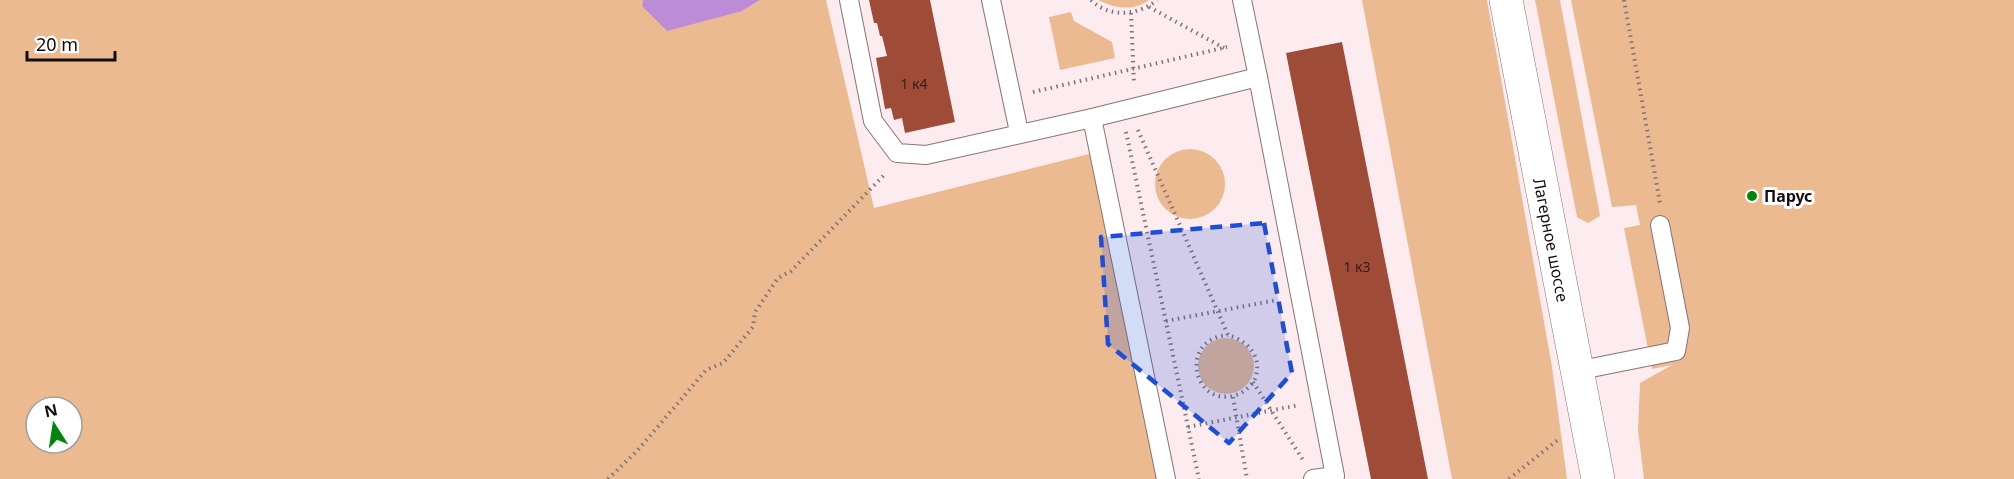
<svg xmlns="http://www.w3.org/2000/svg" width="2014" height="479" font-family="'Noto Sans',sans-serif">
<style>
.green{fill:#ebba90;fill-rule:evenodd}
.water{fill:#bc8dd6}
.building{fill:#9e4b37}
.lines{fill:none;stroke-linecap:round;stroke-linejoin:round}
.lane-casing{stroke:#8a7275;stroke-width:20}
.secondary-casing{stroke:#8a7275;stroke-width:34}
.path{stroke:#7f7375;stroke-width:4;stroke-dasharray:1.5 4.5;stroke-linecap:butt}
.lane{stroke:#fff;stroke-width:18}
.secondary{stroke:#fff;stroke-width:33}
.marked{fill:#1d4ed8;fill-opacity:0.2;stroke:#1d4ed8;stroke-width:4.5;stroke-dasharray:12 8;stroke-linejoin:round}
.poi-dot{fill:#00860c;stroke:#fff;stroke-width:2}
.labels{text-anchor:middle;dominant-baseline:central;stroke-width:6;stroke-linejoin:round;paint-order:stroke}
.number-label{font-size:14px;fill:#371c18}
.poi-label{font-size:16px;font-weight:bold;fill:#150c0d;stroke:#fff;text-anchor:start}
.street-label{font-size:16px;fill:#150c0d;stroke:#fff}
</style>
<rect width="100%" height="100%" fill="#fdecef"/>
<g class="green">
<path d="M0 0H643L642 6 742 11 760 0H826L874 208 1093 153 1159 479H0ZM36 407H72V443H36Z"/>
<path d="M1098 0H1149C1133 12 1114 8 1098 0Z"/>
<path d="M1362 0H1487L1552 367 1567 479H1452Z"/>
<path d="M1535 0H1560L1600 216 1588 223 1577 217Z"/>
<path d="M1571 0H2014V479H1644L1638 430 1640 383 1672 365 1652 369 1624 228 1640 225 1636 205 1612 207Z"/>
<path d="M1071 12 1074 21 1112 42 1115 58 1060 70 1049 17Z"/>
<circle cx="1190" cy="184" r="35"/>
<circle cx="1226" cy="366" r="28"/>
</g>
<path class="water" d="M643 0H760L742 11 667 31 642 6Z"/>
<g class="building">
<path d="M869 0H930L955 122 905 133 902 118 894 120 891 108 885 109 876 58 887 56 882 36H880L877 23H874Z"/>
<path d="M1342 42 1428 479H1371L1286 53Z"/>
</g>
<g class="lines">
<defs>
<g id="lane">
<path d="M849 0 873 121 897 153 926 155 1092 118"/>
<path d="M991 0 1019 132"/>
<path d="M1258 77 1335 476 1313 479"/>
<path d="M1576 371 1676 351 1680 328 1660 225"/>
<path d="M1166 479 1092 118 1258 77 1242 0"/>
</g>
<path id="secondary" d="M1506 0 1598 479"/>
</defs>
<use href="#lane" class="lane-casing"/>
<use href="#secondary" class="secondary-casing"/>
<g class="path">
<path d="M1091 0C1109 18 1138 16 1157 0"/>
<path d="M1624 0 1660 203"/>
<path d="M1149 7 1224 48"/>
<path d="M1131 13 1134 84"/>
<path d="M1033 92 1227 47"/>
<path d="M1138 130 1228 335C1249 341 1264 359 1254 381 1250 387 1243 393 1236 395 1194 409 1177 339 1228 335"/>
<path d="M1126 132 1199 479"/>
<path d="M1166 321 1277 300"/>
<path d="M1253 382 1303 460"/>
<path d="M1233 397 1247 479"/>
<path d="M1188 427 1299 405"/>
<path d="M608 479 638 450 706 370 723 363 753 327 755 312 778 278 791 271 886 173"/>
<path d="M1509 479 1560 438"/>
</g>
<use href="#lane" class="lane"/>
<use href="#secondary" class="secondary"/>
</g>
<path class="marked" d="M1264 223 1292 373 1229 443 1108 344 1101 237Z"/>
<circle class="poi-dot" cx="1752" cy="196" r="6"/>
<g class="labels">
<g class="number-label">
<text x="914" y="83">1 к4</text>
<text x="1357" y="266">1 к3</text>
</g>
<g class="poi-label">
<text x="1764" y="196">Парус</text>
</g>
<g class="street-label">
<text transform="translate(1551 240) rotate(79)">Лагерное шоссе</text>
</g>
</g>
<g transform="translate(54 425) rotate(348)"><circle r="28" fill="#ffffff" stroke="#a19e9e" stroke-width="1.5"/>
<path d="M0-4.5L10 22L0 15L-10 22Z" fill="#00860c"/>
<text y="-9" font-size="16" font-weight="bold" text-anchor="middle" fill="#150c0d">N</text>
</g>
<path d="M27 51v9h88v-9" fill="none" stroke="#150c0d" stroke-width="3"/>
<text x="36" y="51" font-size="18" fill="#150c0d" stroke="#ffffff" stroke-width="4.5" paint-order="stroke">20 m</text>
</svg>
